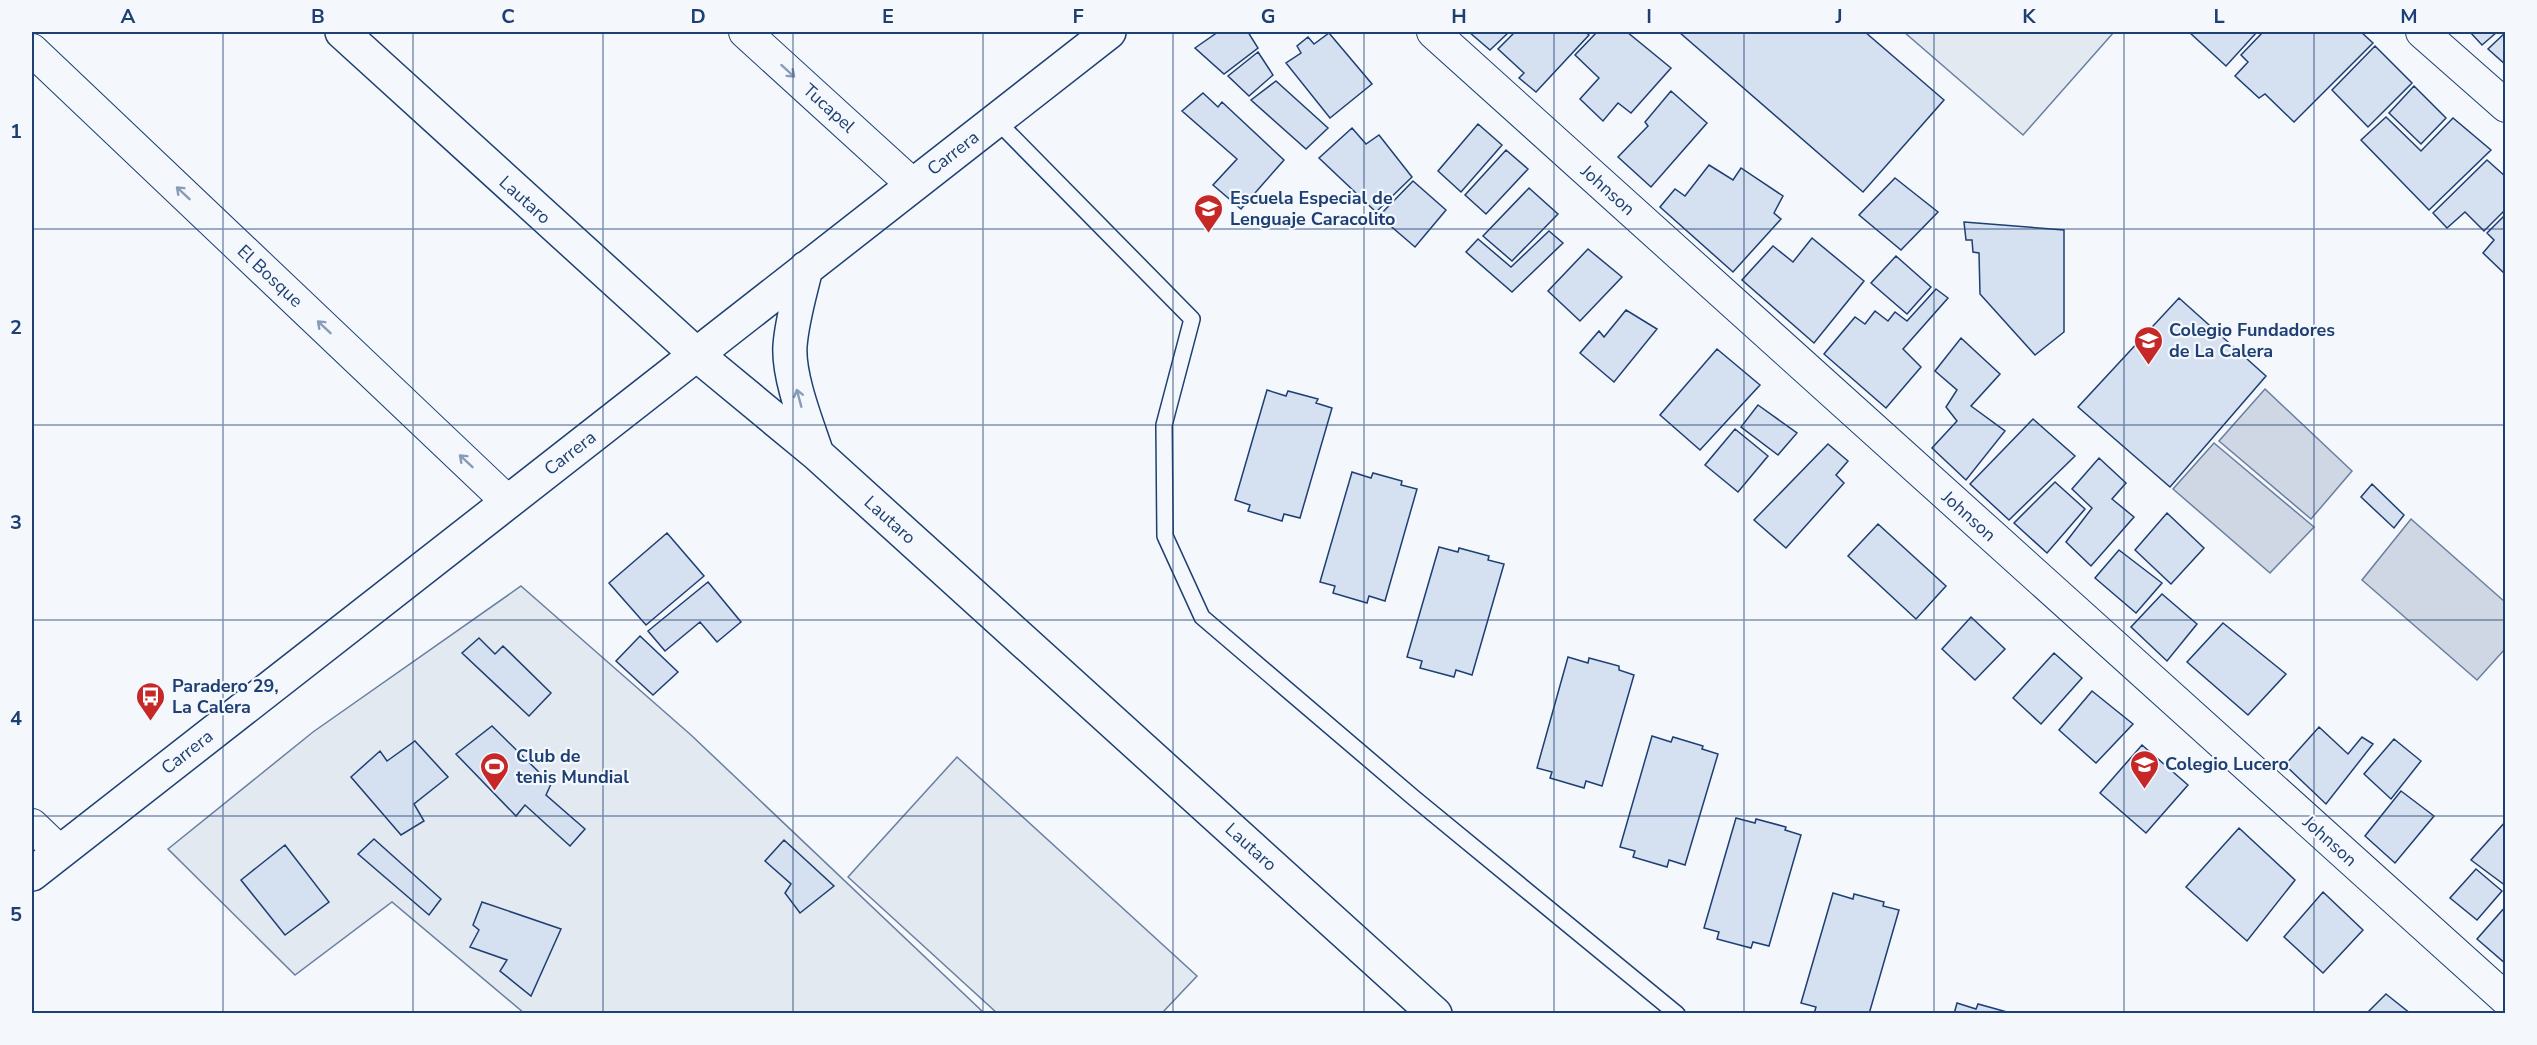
<svg xmlns="http://www.w3.org/2000/svg" width="2537" height="1045" viewBox="0 0 2537 1045" font-family="'Nunito Sans',sans-serif">
<style>
.green{fill:#e3e9f0;stroke:#687fa3;stroke-width:1.5}
.water{fill:#cfd7e4;stroke:#687fa3;stroke-width:1.5}
.building{fill:#d5e0f0;stroke:#1d3f73;stroke-width:1.5}
.lines{fill:none;stroke-linecap:round;stroke-linejoin:round}
.service-casing{stroke:#1d3f73;stroke-width:18}
.minor-casing{stroke:#1d3f73;stroke-width:34}
.tertiary-casing{stroke:#1d3f73;stroke-width:36}
.primary-casing{stroke:#1d3f73;stroke-width:36}
.service{stroke:#f4f7fb;stroke-width:15}
.minor{stroke:#f4f7fb;stroke-width:32}
.tertiary{stroke:#f4f7fb;stroke-width:33}
.primary{stroke:#f4f7fb;stroke-width:33}
.oneway{stroke:#889bb7}
.grid{fill:none;stroke:#1d3f73;stroke-width:1.5;stroke-opacity:0.55}
.labels{text-anchor:middle;stroke-width:4.5;stroke-linejoin:round;paint-order:stroke}
.street-label{font-size:18px;fill:#1d3f73;stroke:#f4f7fb}
.poi-label{font-size:18px;font-weight:bold;fill:#1d3f73;stroke:#f4f7fb;text-anchor:start}
.neatline{fill:none;stroke:#1d3f73;stroke-width:2}
.grid-label{font-size:20px;text-anchor:middle;font-weight:bold;fill:#1d3f73}
</style>
<rect width="100%" height="100%" fill="#f4f7fb"/>
<path class="green" d="M 1904,32 L 2114,32 L 2023,135 Z
M 521,586 L 691,735 L 984,1013 L 524,1013 L 392,902 L 295,975 L 168,849 L 313,732 Z
M 957,757 L 1197,976 L 1162,1013 L 997,1013 L 848,877 Z"/>
<path class="water" d="M 2265,389 L 2352,471 L 2311,519 L 2219,441 Z
M 2214,443 L 2314,527 L 2270,573 L 2173,489 Z
M 2411,519 L 2505,602 L 2505,649 L 2477,680 L 2362,580 Z"/>
<path class="building" d="M 1218,32 L 1248,32 L 1258,48 L 1224,74 L 1195,48 Z
M 1469,32 L 1509,32 L 1490,50 Z
M 1515,32 L 1585,32 L 1589,35 L 1536,92 L 1519,78 L 1524,73 L 1498,49 Z
M 1597,32 L 1627,32 L 1671,68 L 1631,113 L 1618,103 L 1603,121 L 1580,99 L 1599,78 L 1575,55 Z
M 1679,32 L 1865,32 L 1944,100 L 1863,192 Z
M 2189,32 L 2257,32 L 2226,66 Z
M 2263,32 L 2361,32 L 2373,43 L 2294,122 L 2265,94 L 2259,98 L 2235,76 L 2248,62 L 2241,55 Z
M 2470,32 L 2497,32 L 2482,45 Z
M 2506,32 L 2506,65 L 2488,49 Z
M 1329,33 L 1372,84 L 1330,118 L 1286,63 L 1301,53 L 1297,46 L 1308,37 L 1314,44 Z
M 2375,46 L 2412,83 L 2368,127 L 2332,90 Z
M 1258,52 L 1273,75 L 1249,96 L 1228,76 Z
M 1276,81 L 1328,128 L 1306,149 L 1251,100 Z
M 2414,86 L 2446,118 L 2421,144 L 2389,113 Z
M 1671,91 L 1707,123 L 1651,187 L 1618,157 L 1648,126 L 1645,122 Z
M 1203,93 L 1218,107 L 1222,102 L 1284,160 L 1241,209 L 1213,185 L 1237,159 L 1182,111 Z
M 2386,117 L 2421,151 L 2453,118 L 2491,150 L 2429,210 L 2361,140 Z
M 1478,124 L 1502,145 L 1461,192 L 1438,171 Z
M 1352,128 L 1366,144 L 1379,135 L 1412,177 L 1376,212 L 1319,158 Z
M 1506,150 L 1528,169 L 1486,214 L 1465,195 Z
M 2487,160 L 2506,177 L 2506,209 L 2484,231 L 2465,212 L 2447,228 L 2433,213 Z
M 1709,165 L 1733,180 L 1741,168 L 1783,196 L 1774,213 L 1781,219 L 1733,272 L 1660,207 L 1675,189 L 1685,196 Z
M 1895,178 L 1938,212 L 1901,250 L 1859,215 Z
M 1413,181 L 1446,210 L 1415,247 L 1379,216 Z
M 1529,188 L 1558,214 L 1512,261 L 1483,236 Z
M 2506,214 L 2506,275 L 2483,253 L 2494,240 L 2487,233 Z
M 1964,222 L 2064,230 L 2064,332 L 2035,355 L 1980,294 L 1979,253 L 1973,252 L 1972,240 L 1966,240 Z
M 1549,231 L 1563,243 L 1512,292 L 1466,252 L 1478,239 L 1511,267 Z
M 1812,238 L 1864,281 L 1814,343 L 1742,280 L 1773,246 L 1793,262 Z
M 1588,249 L 1622,277 L 1580,321 L 1548,291 Z
M 1896,256 L 1931,287 L 1907,314 L 1871,283 Z
M 1936,289 L 1948,298 L 1903,349 L 1921,367 L 1886,408 L 1824,354 L 1855,317 L 1865,324 L 1875,311 L 1888,321 L 1895,312 L 1907,321 Z
M 2179,298 L 2266,376 L 2170,487 L 2078,407 Z
M 1626,310 L 1657,329 L 1614,382 L 1580,353 L 1599,331 L 1604,337 Z
M 1961,338 L 2000,374 L 1971,406 L 2005,431 L 1966,480 L 1932,448 L 1957,421 L 1946,407 L 1957,390 L 1935,371 Z
M 1717,349 L 1760,385 L 1700,450 L 1660,415 Z
M 1267,390 L 1286,396 L 1288,391 L 1318,399 L 1316,403 L 1332,408 L 1300,518 L 1284,514 L 1282,521 L 1248,511 L 1250,505 L 1235,500 Z
M 1758,405 L 1797,433 L 1778,455 L 1741,427 Z
M 2033,419 L 2075,456 L 2009,520 L 1970,484 Z
M 1735,429 L 1768,456 L 1738,492 L 1705,465 Z
M 1828,444 L 1848,461 L 1836,475 L 1844,483 L 1786,548 L 1754,520 Z
M 2099,458 L 2126,483 L 2112,499 L 2134,517 L 2091,566 L 2066,542 L 2092,508 L 2072,489 Z
M 1352,472 L 1371,478 L 1373,473 L 1402,481 L 1401,485 L 1417,489 L 1385,601 L 1369,596 L 1367,603 L 1333,593 L 1335,586 L 1320,582 Z
M 2055,482 L 2085,509 L 2047,553 L 2014,523 Z
M 2372,484 L 2404,515 L 2394,528 L 2361,497 Z
M 2167,513 L 2204,548 L 2171,584 L 2135,550 Z
M 1878,524 L 1946,586 L 1916,619 L 1848,556 Z
M 667,533 L 704,576 L 646,625 L 609,583 Z
M 1439,547 L 1458,552 L 1459,548 L 1489,556 L 1488,560 L 1504,564 L 1472,675 L 1456,670 L 1454,677 L 1420,668 L 1422,661 L 1407,657 Z
M 2119,550 L 2162,583 L 2136,613 L 2095,578 Z
M 708,582 L 741,622 L 717,642 L 700,622 L 665,651 L 648,631 Z
M 2162,594 L 2197,624 L 2167,661 L 2131,627 Z
M 1971,617 L 2005,649 L 1975,680 L 1942,649 Z
M 2223,623 L 2286,674 L 2248,715 L 2187,662 Z
M 640,636 L 678,672 L 653,695 L 616,661 Z
M 479,638 L 495,654 L 503,646 L 551,693 L 529,716 L 462,653 Z
M 2054,653 L 2082,678 L 2041,724 L 2013,698 Z
M 1568,657 L 1588,663 L 1589,658 L 1619,666 L 1619,670 L 1634,675 L 1602,786 L 1586,781 L 1584,788 L 1550,778 L 1552,772 L 1537,768 Z
M 2092,691 L 2133,724 L 2096,763 L 2059,730 Z
M 492,726 L 551,784 L 546,795 L 585,829 L 570,846 L 525,805 L 516,816 L 456,754 Z
M 2319,727 L 2348,754 L 2362,737 L 2373,744 L 2326,804 L 2285,765 Z
M 1652,736 L 1671,742 L 1673,737 L 1703,746 L 1702,749 L 1718,754 L 1685,865 L 1669,860 L 1667,867 L 1633,857 L 1635,851 L 1620,847 Z
M 2394,739 L 2421,761 L 2391,799 L 2364,774 Z
M 415,741 L 448,777 L 414,804 L 424,821 L 401,835 L 351,777 L 380,751 L 387,761 Z
M 2142,745 L 2188,785 L 2146,833 L 2100,793 Z
M 2401,791 L 2434,816 L 2395,863 L 2365,836 Z
M 1736,818 L 1755,823 L 1756,819 L 1786,827 L 1785,830 L 1801,835 L 1769,946 L 1753,942 L 1751,948 L 1717,939 L 1719,932 L 1704,928 Z
M 2506,821 L 2506,886 L 2471,860 Z
M 2239,828 L 2295,880 L 2247,941 L 2186,887 Z
M 374,839 L 441,899 L 429,915 L 358,854 Z
M 784,840 L 834,886 L 800,913 L 785,893 L 791,884 L 765,861 Z
M 285,845 L 329,902 L 285,935 L 241,880 Z
M 2476,869 L 2502,891 L 2477,920 L 2450,898 Z
M 2323,892 L 2363,930 L 2323,973 L 2284,937 Z
M 1833,893 L 1853,899 L 1854,894 L 1884,902 L 1883,906 L 1899,910 L 1869,1014 L 1814,1014 L 1816,1007 L 1801,1003 Z
M 482,902 L 561,929 L 531,996 L 500,971 L 507,960 L 470,947 L 479,930 L 473,925 Z
M 2506,906 L 2506,964 L 2477,939 Z
M 2386,994 L 2411,1014 L 2367,1013 Z
M 1957,1003 L 1976,1009 L 1978,1004 L 2007,1012 L 1954,1014 Z"/>
<g class="lines">
<defs>
<path id="service" d="M 996,120 L 1192,319 L 1164,425 L 1165,536 L 1202,617 L 1414,798 L 1677,1014"/>
<path id="minor" d="M 745,32 L 913,185
M 1433,32 L 2506,999
M 2422,32 L 2506,106
M 32,50 L 508,502
M 32,825 L 60,852"/>
<path id="tertiary" d="M 342,32 L 696,354"/>
<path id="primary" d="M 806,268 C 800,294 792,319 790,346 C 788,377 807,424 817,454
M 696,354 L 817,454 L 1435,1014
M 32,874 L 1109,32"/>
</defs>
<use href="#service" class="service-casing"/>
<use href="#minor" class="minor-casing"/>
<use href="#tertiary" class="tertiary-casing"/>
<use href="#primary" class="primary-casing"/>
<use href="#service" class="service"/>
<use href="#minor" class="minor"/>
<use href="#tertiary" class="tertiary"/>
<use href="#primary" class="primary"/>
</g>
<defs><path id="oneway-shaft" d="M-6 0H5M1.5-3L5.5 0L1.5 3" fill="none" stroke-width="1.6" stroke-linecap="round" stroke-linejoin="round" transform="scale(1.5)"/></defs>
<g class="oneway">
<use href="#oneway-shaft" transform="translate(788 71) rotate(42)"/>
<use href="#oneway-shaft" transform="translate(183 193) rotate(-137)"/>
<use href="#oneway-shaft" transform="translate(324 327) rotate(-137)"/>
<use href="#oneway-shaft" transform="translate(799 398) rotate(-105)"/>
<use href="#oneway-shaft" transform="translate(466 461) rotate(-137)"/>
</g>
<path class="grid" d="M 223,32 L 223,1014M 413,32 L 413,1014M 603,32 L 603,1014M 793,32 L 793,1014M 983,32 L 983,1014M 1173,32 L 1173,1014M 1364,32 L 1364,1014M 1554,32 L 1554,1014M 1744,32 L 1744,1014M 1934,32 L 1934,1014M 2124,32 L 2124,1014M 2314,32 L 2314,1014M 32,229 L 2506,229M 32,425 L 2506,425M 32,620 L 2506,620M 32,816 L 2506,816"/>
<defs>
<symbol id="school-pin" viewBox="-11 -11 22 30"><path d="M0 17L-7.5 6A9.5 9.5 0 1 1 7.5 6Z" fill="#c62828" stroke="#f4f7fb"/><path d="M0-5L7-2L0 1L-7-2ZM-4 1L0 2.5L4 1V4Q0 6-4 4Z" fill="#fff"/></symbol>
<symbol id="bus-pin" viewBox="-11 -11 22 30"><path d="M0 17L-7.5 6A9.5 9.5 0 1 1 7.5 6Z" fill="#c62828" stroke="#f4f7fb"/><path d="M-5-6H5V4H4V6H2V4H-2V6H-4V4H-5ZM-3.5-4V0h7V-4ZM-3.5 1.2v1.5H-2V1.2ZM2 1.2v1.5H3.5V1.2Z" fill="#fff"/></symbol>
<symbol id="stadium-pin" viewBox="-11 -11 22 30"><path d="M0 17L-7.5 6A9.5 9.5 0 1 1 7.5 6Z" fill="#c62828" stroke="#f4f7fb"/><path d="M0-5a6.5 5 0 1 0 0 10a6.5 5 0 1 0 0-10ZM-3.5-1.8h7v3.6h-7Z" fill="#fff"/></symbol>
</defs>
<g fill-rule="evenodd">
<use href="#school-pin" x="1192" y="192" width="33" height="45"/>
<use href="#school-pin" x="2132" y="324" width="33" height="45"/>
<use href="#bus-pin" x="134" y="680" width="33" height="45"/>
<use href="#school-pin" x="2128" y="748" width="33" height="45"/>
<use href="#stadium-pin" x="478" y="750" width="33" height="45"/>
</g>
<g class="labels">
<g class="street-label">
<text transform="translate(829 108) rotate(42)" y="6">Tucapel</text>
<text transform="translate(953 153) rotate(-38)" y="6">Carrera</text>
<text transform="translate(1608 190) rotate(42)" y="6">Johnson</text>
<text transform="translate(525 200) rotate(42)" y="6">Lautaro</text>
<text transform="translate(270 276) rotate(43)" y="6">El Bosque</text>
<text transform="translate(570 453) rotate(-38)" y="6">Carrera</text>
<text transform="translate(1969 516) rotate(42)" y="6">Johnson</text>
<text transform="translate(890 520) rotate(42)" y="6">Lautaro</text>
<text transform="translate(187 752) rotate(-38)" y="6">Carrera</text>
<text transform="translate(2330 841) rotate(42)" y="6">Johnson</text>
<text transform="translate(1251 847) rotate(42)" y="6">Lautaro</text>
</g>
<g class="poi-label">
<text x="1230" y="204">Escuela Especial de<tspan x="1230" dy="21">Lenguaje Caracolito</tspan></text>
<text x="2169" y="336">Colegio Fundadores<tspan x="2169" dy="21">de La Calera</tspan></text>
<text x="172" y="692">Paradero 29,<tspan x="172" dy="21">La Calera</tspan></text>
<text x="516" y="762">Club de<tspan x="516" dy="21">tenis Mundial</tspan></text>
<text x="2165" y="770">Colegio Lucero</text>
</g>
</g>
<rect width="2537" height="1045" fill="none" stroke="#f4f7fb" stroke-width="66"/>
<rect x="33" y="33" width="2471" height="979" class="neatline"/>
<g class="grid-label">
<text x="128" y="23">A</text>
<text x="318" y="23">B</text>
<text x="508" y="23">C</text>
<text x="698" y="23">D</text>
<text x="888" y="23">E</text>
<text x="1078" y="23">F</text>
<text x="1268" y="23">G</text>
<text x="1459" y="23">H</text>
<text x="1649" y="23">I</text>
<text x="1839" y="23">J</text>
<text x="2029" y="23">K</text>
<text x="2219" y="23">L</text>
<text x="2409" y="23">M</text>
<text x="16" y="138">1</text>
<text x="16" y="334">2</text>
<text x="16" y="529">3</text>
<text x="16" y="725">4</text>
<text x="16" y="921">5</text>
</g>
</svg>
